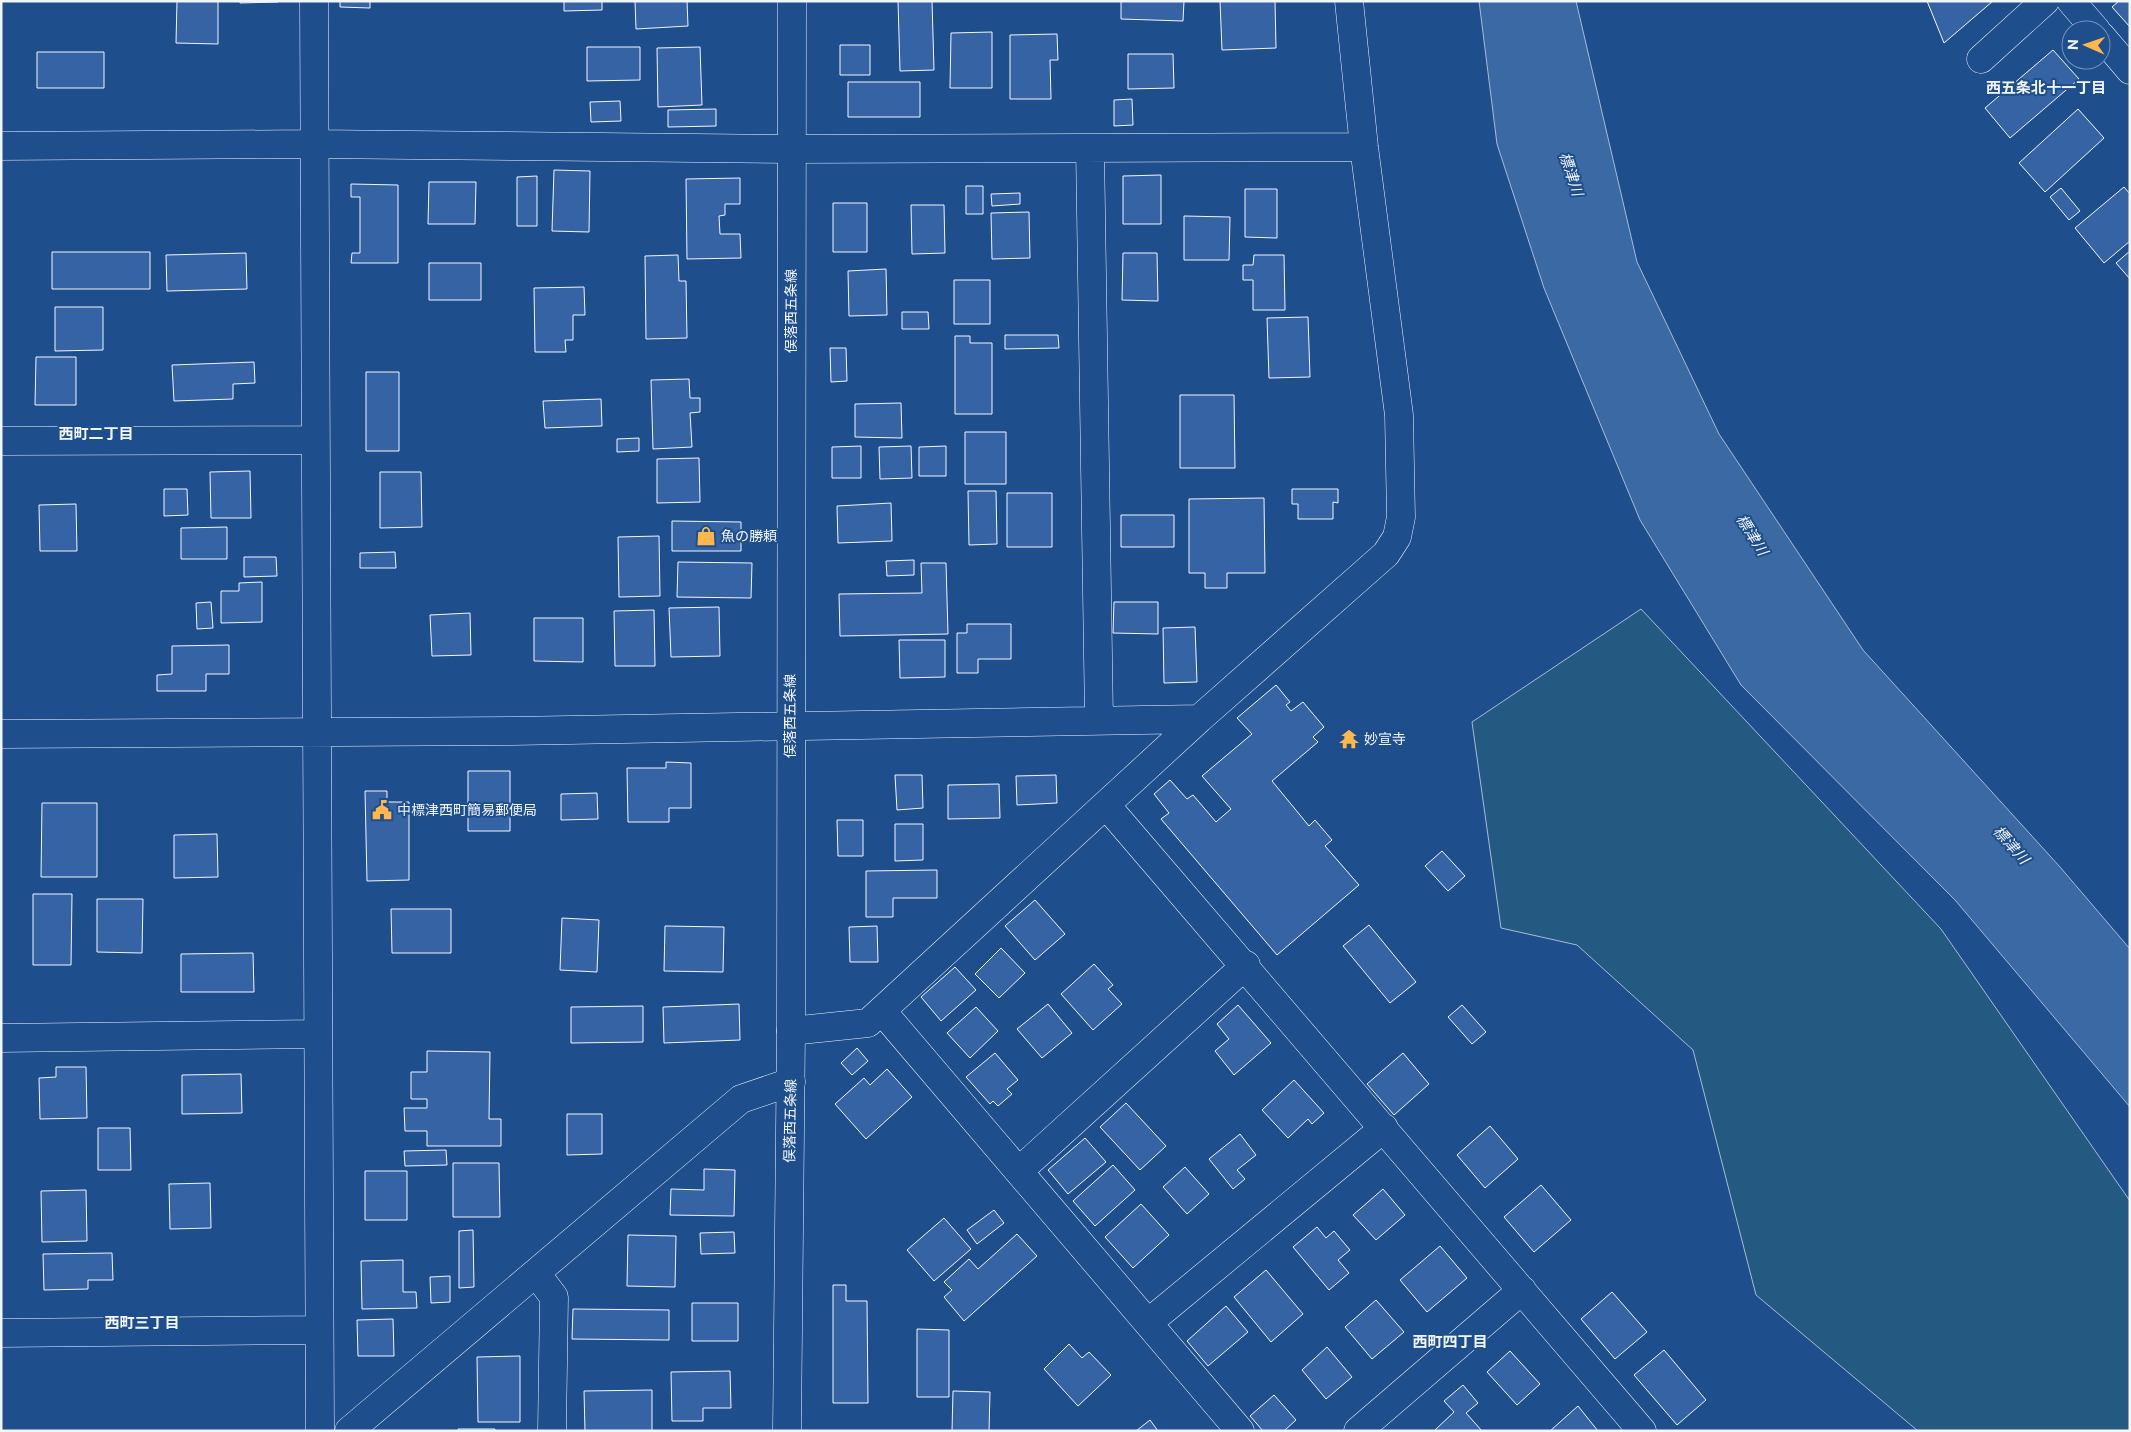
<svg xmlns="http://www.w3.org/2000/svg" width="2131" height="1432" viewBox="0 0 2131 1432" font-family="'Public Sans','Noto Sans JP',sans-serif">
<style>
.green{fill:#245a82;stroke:#a8bbd7}
.water{fill:#3b69a3;stroke:#a8bbd7}
.building{fill:#3563a3;stroke:#f2f6ff}
.lines{fill:none;stroke-linecap:round;stroke-linejoin:round}
.street-casing{stroke:#f2f6ff;stroke-width:29}
.secondary-casing{stroke:#f2f6ff;stroke-width:29}
.street{stroke:#1f4e8c;stroke-width:28}
.secondary{stroke:#1f4e8c;stroke-width:28}
.labels{text-anchor:middle;stroke-width:4;stroke-linejoin:round;paint-order:stroke}
.street-label{font-size:14px;fill:#f2f6ff;stroke:#1f4e8c}
.poi-label{font-size:14px;fill:#f2f6ff;stroke:#1f4e8c;text-anchor:start}
.neighbourhood-label{font-size:15px;font-weight:bold;fill:#f2f6ff;stroke:#1f4e8c}
.water-label{font-size:15px;font-style:italic;fill:#f2f6ff;stroke:#1f4e8c}
</style>
<rect width="100%" height="100%" fill="#1f4e8c"/>
<path class="green" d="M 1641,609 L 1941,929 L 2130,1201 L 2130,1431 L 1918,1431 L 1756,1295 L 1693,1050 L 1577,945 L 1501,928 L 1472,722 Z"/>
<path class="water" d="M 1479,1 L 1576,1 L 1637,262 L 1719,434 L 1863,650 L 2060,867 L 2130,949 L 2130,1107 L 1955,900 L 1741,685 L 1640,520 L 1544,288 L 1497,144 Z"/>
<path class="building" d="M 177,1 L 218,1 L 218,44 L 176,43 Z
M 240,1 L 278,1 L 278,2 L 240,3 Z
M 340,1 L 370,1 L 370,8 L 340,7 Z
M 564,1 L 602,1 L 602,10 L 564,11 Z
M 635,1 L 687,1 L 688,26 L 636,29 Z
M 898,1 L 932,1 L 934,70 L 900,71 Z
M 1121,1 L 1184,1 L 1183,21 L 1121,19 Z
M 1220,1 L 1275,1 L 1276,48 L 1222,50 Z
M 1927,1 L 1993,1 L 1944,43 Z
M 2119,1 L 2130,1 L 2130,27 L 2112,7 Z
M 992,32 L 992,88 L 950,88 L 951,33 Z
M 1057,34 L 1058,60 L 1050,60 L 1051,99 L 1010,99 L 1010,35 Z
M 840,45 L 870,45 L 870,75 L 840,75 Z
M 587,47 L 640,47 L 640,80 L 587,81 Z
M 700,47 L 702,105 L 658,107 L 657,48 Z
M 2053,50 L 2079,79 L 2010,138 L 1985,108 Z
M 37,52 L 104,52 L 104,88 L 37,88 Z
M 1128,54 L 1173,54 L 1174,88 L 1128,89 Z
M 848,82 L 920,82 L 920,117 L 848,117 Z
M 1132,99 L 1133,125 L 1114,126 L 1114,100 Z
M 620,101 L 621,121 L 591,122 L 590,102 Z
M 716,109 L 716,126 L 668,127 L 668,110 Z
M 2078,109 L 2104,138 L 2045,192 L 2019,163 Z
M 554,170 L 590,171 L 589,232 L 552,231 Z
M 1161,175 L 1161,224 L 1123,224 L 1123,176 Z
M 537,176 L 537,226 L 517,226 L 517,177 Z
M 740,178 L 740,204 L 725,204 L 725,215 L 719,216 L 720,234 L 740,234 L 741,258 L 687,259 L 686,179 Z
M 429,182 L 476,182 L 475,224 L 428,224 Z
M 351,184 L 398,185 L 398,263 L 351,263 L 352,253 L 360,253 L 360,197 L 351,197 Z
M 966,186 L 983,186 L 983,214 L 966,214 Z
M 2124,187 L 2130,194 L 2130,241 L 2104,263 L 2075,228 Z
M 2061,188 L 2080,211 L 2069,220 L 2050,197 Z
M 1245,189 L 1277,189 L 1277,238 L 1245,237 Z
M 1020,193 L 1020,204 L 992,206 L 991,194 Z
M 833,203 L 867,203 L 867,252 L 833,252 Z
M 911,205 L 944,205 L 945,253 L 912,254 Z
M 1029,212 L 1030,258 L 992,259 L 991,213 Z
M 1184,216 L 1230,217 L 1229,260 L 1184,260 Z
M 2130,251 L 2130,279 L 2116,263 Z
M 52,252 L 150,252 L 150,289 L 52,289 Z
M 246,253 L 247,289 L 167,291 L 166,255 Z
M 1123,253 L 1157,253 L 1158,301 L 1122,300 Z
M 678,255 L 679,281 L 686,281 L 687,338 L 646,339 L 645,256 Z
M 1254,255 L 1284,255 L 1285,310 L 1253,310 L 1253,280 L 1243,280 L 1243,265 L 1253,265 Z
M 429,263 L 481,263 L 481,300 L 429,300 Z
M 886,269 L 887,315 L 849,316 L 848,271 Z
M 954,280 L 990,280 L 990,324 L 954,324 Z
M 584,287 L 585,315 L 573,315 L 573,340 L 565,340 L 566,352 L 535,352 L 534,288 Z
M 55,307 L 103,307 L 103,350 L 55,351 Z
M 902,312 L 928,312 L 929,329 L 902,329 Z
M 1308,317 L 1310,377 L 1269,378 L 1267,318 Z
M 1005,335 L 1058,335 L 1059,348 L 1005,349 Z
M 955,336 L 970,336 L 970,343 L 992,343 L 992,414 L 955,414 Z
M 830,348 L 846,348 L 847,381 L 831,382 Z
M 36,357 L 76,357 L 76,405 L 35,405 Z
M 254,362 L 255,383 L 233,384 L 233,399 L 174,401 L 172,365 Z
M 366,372 L 399,372 L 399,451 L 366,451 Z
M 689,379 L 690,398 L 700,398 L 700,412 L 690,413 L 692,447 L 653,449 L 651,380 Z
M 1180,395 L 1234,395 L 1235,468 L 1180,468 Z
M 601,399 L 602,426 L 545,428 L 543,401 Z
M 901,403 L 902,438 L 855,437 L 855,404 Z
M 965,432 L 1006,432 L 1006,484 L 965,484 Z
M 639,438 L 639,451 L 617,452 L 617,439 Z
M 861,446 L 861,478 L 832,478 L 832,447 Z
M 911,446 L 912,478 L 880,479 L 879,447 Z
M 946,446 L 946,476 L 919,476 L 919,447 Z
M 699,458 L 700,502 L 657,503 L 657,459 Z
M 250,471 L 251,518 L 211,518 L 210,472 Z
M 380,472 L 421,472 L 422,527 L 380,528 Z
M 164,489 L 187,489 L 188,515 L 164,516 Z
M 1292,489 L 1338,489 L 1338,503 L 1333,502 L 1333,519 L 1298,519 L 1298,504 L 1292,504 Z
M 968,491 L 996,491 L 997,544 L 969,545 Z
M 1007,493 L 1052,493 L 1052,547 L 1007,547 Z
M 1264,498 L 1265,573 L 1227,573 L 1227,588 L 1205,588 L 1205,573 L 1189,573 L 1189,499 Z
M 891,503 L 892,541 L 838,543 L 837,506 Z
M 76,504 L 77,551 L 40,551 L 39,505 Z
M 1121,515 L 1174,515 L 1174,547 L 1121,547 Z
M 672,521 L 741,522 L 741,551 L 672,551 Z
M 227,527 L 227,559 L 181,559 L 181,528 Z
M 659,536 L 660,596 L 619,597 L 618,537 Z
M 395,552 L 396,568 L 360,568 L 360,553 Z
M 244,557 L 276,557 L 277,576 L 244,577 Z
M 914,560 L 914,575 L 887,576 L 886,561 Z
M 678,562 L 752,563 L 751,598 L 677,597 Z
M 921,563 L 946,563 L 948,634 L 840,636 L 839,594 L 922,593 Z
M 262,582 L 262,622 L 221,623 L 221,591 L 239,591 L 239,583 Z
M 211,602 L 213,628 L 197,629 L 196,603 Z
M 1114,602 L 1158,602 L 1158,634 L 1113,633 Z
M 719,607 L 720,656 L 671,657 L 669,608 Z
M 654,610 L 655,666 L 615,666 L 614,611 Z
M 470,613 L 471,655 L 432,656 L 430,615 Z
M 534,618 L 583,618 L 583,662 L 534,661 Z
M 967,624 L 1011,624 L 1011,659 L 978,659 L 978,673 L 957,673 L 957,633 L 967,633 Z
M 1195,627 L 1197,682 L 1164,683 L 1163,628 Z
M 899,640 L 945,640 L 945,677 L 900,678 Z
M 229,645 L 229,674 L 206,674 L 206,691 L 157,691 L 157,675 L 172,674 L 172,646 Z
M 1276,685 L 1290,702 L 1286,705 L 1291,711 L 1303,702 L 1324,727 L 1313,737 L 1318,742 L 1272,781 L 1309,826 L 1315,820 L 1332,840 L 1325,846 L 1359,885 L 1277,955 L 1161,819 L 1169,813 L 1154,794 L 1170,780 L 1187,799 L 1193,795 L 1216,822 L 1231,809 L 1202,776 L 1252,734 L 1237,718 Z
M 666,762 L 691,763 L 691,808 L 669,808 L 669,822 L 628,822 L 627,768 L 666,768 Z
M 468,771 L 510,771 L 510,831 L 468,831 Z
M 895,775 L 922,775 L 923,808 L 897,810 Z
M 1056,775 L 1057,803 L 1017,805 L 1016,776 Z
M 999,784 L 1000,818 L 948,819 L 948,785 Z
M 365,791 L 387,791 L 387,802 L 409,802 L 409,880 L 367,881 Z
M 597,793 L 598,819 L 561,820 L 561,794 Z
M 42,803 L 97,803 L 97,877 L 41,877 Z
M 837,820 L 863,820 L 863,856 L 838,856 Z
M 895,824 L 923,824 L 923,860 L 895,861 Z
M 217,834 L 218,877 L 174,878 L 174,835 Z
M 1442,851 L 1465,876 L 1448,891 L 1425,866 Z
M 937,870 L 937,898 L 893,898 L 893,917 L 866,917 L 866,871 Z
M 33,894 L 72,894 L 71,965 L 33,965 Z
M 97,899 L 143,899 L 142,953 L 97,952 Z
M 1035,900 L 1065,934 L 1035,960 L 1005,926 Z
M 391,909 L 451,909 L 451,953 L 392,953 Z
M 562,918 L 599,920 L 597,972 L 560,970 Z
M 1369,925 L 1416,982 L 1390,1003 L 1343,946 Z
M 665,926 L 724,927 L 723,972 L 664,971 Z
M 877,926 L 878,962 L 850,962 L 849,927 Z
M 1001,948 L 1025,973 L 999,998 L 975,974 Z
M 253,953 L 254,992 L 181,992 L 181,954 Z
M 1094,964 L 1113,985 L 1108,989 L 1122,1004 L 1093,1030 L 1061,994 Z
M 955,967 L 976,990 L 941,1021 L 921,997 Z
M 739,1004 L 740,1040 L 664,1043 L 663,1007 Z
M 1048,1004 L 1072,1033 L 1042,1058 L 1017,1029 Z
M 1238,1005 L 1271,1043 L 1234,1075 L 1215,1051 L 1229,1039 L 1217,1024 Z
M 1462,1005 L 1486,1032 L 1472,1044 L 1448,1017 Z
M 643,1006 L 643,1042 L 571,1043 L 571,1007 Z
M 976,1007 L 998,1031 L 970,1058 L 947,1033 Z
M 857,1048 L 868,1061 L 852,1075 L 841,1063 Z
M 427,1051 L 490,1052 L 489,1119 L 501,1119 L 501,1146 L 427,1146 L 427,1131 L 405,1131 L 404,1108 L 427,1108 L 427,1099 L 411,1099 L 411,1072 L 427,1072 Z
M 995,1053 L 1018,1080 L 1007,1089 L 1012,1094 L 998,1106 L 993,1101 L 990,1104 L 966,1077 Z
M 1403,1053 L 1429,1084 L 1394,1115 L 1367,1084 Z
M 56,1067 L 86,1067 L 87,1118 L 40,1119 L 39,1078 L 56,1077 Z
M 887,1069 L 912,1097 L 866,1139 L 835,1104 L 864,1078 L 870,1085 Z
M 241,1074 L 242,1113 L 182,1114 L 182,1075 Z
M 1294,1080 L 1324,1113 L 1312,1124 L 1308,1119 L 1288,1138 L 1262,1110 Z
M 1126,1103 L 1166,1146 L 1140,1170 L 1100,1127 Z
M 567,1114 L 602,1114 L 602,1154 L 567,1155 Z
M 1490,1126 L 1518,1159 L 1485,1188 L 1457,1155 Z
M 98,1128 L 130,1128 L 131,1170 L 98,1170 Z
M 1240,1134 L 1256,1155 L 1237,1170 L 1245,1179 L 1233,1189 L 1209,1159 Z
M 1085,1138 L 1106,1162 L 1068,1194 L 1048,1170 Z
M 446,1150 L 447,1165 L 405,1166 L 404,1151 Z
M 453,1163 L 499,1163 L 500,1217 L 453,1217 Z
M 1113,1165 L 1135,1190 L 1095,1226 L 1073,1201 Z
M 1185,1167 L 1209,1194 L 1187,1214 L 1163,1187 Z
M 704,1169 L 735,1170 L 734,1216 L 670,1215 L 671,1189 L 704,1190 Z
M 365,1171 L 407,1171 L 407,1220 L 365,1220 Z
M 210,1183 L 211,1228 L 170,1229 L 169,1184 Z
M 1541,1185 L 1571,1220 L 1534,1252 L 1504,1217 Z
M 1383,1189 L 1405,1215 L 1376,1240 L 1353,1215 Z
M 86,1190 L 87,1241 L 42,1242 L 41,1191 Z
M 1141,1204 L 1169,1235 L 1133,1268 L 1105,1237 Z
M 994,1210 L 1004,1223 L 977,1244 L 967,1230 Z
M 944,1218 L 971,1249 L 934,1281 L 907,1250 Z
M 1317,1227 L 1326,1238 L 1334,1231 L 1350,1250 L 1338,1260 L 1349,1273 L 1329,1290 L 1293,1247 Z
M 473,1230 L 474,1287 L 459,1288 L 459,1231 Z
M 734,1232 L 735,1253 L 701,1254 L 700,1233 Z
M 1017,1234 L 1037,1256 L 964,1321 L 944,1297 L 952,1290 L 944,1282 L 969,1259 L 978,1269 Z
M 628,1235 L 676,1236 L 675,1287 L 627,1286 Z
M 1440,1246 L 1467,1278 L 1427,1312 L 1400,1280 Z
M 112,1253 L 113,1280 L 88,1280 L 88,1289 L 44,1290 L 43,1254 Z
M 403,1260 L 403,1292 L 416,1292 L 417,1308 L 362,1309 L 361,1261 Z
M 1266,1270 L 1303,1314 L 1271,1342 L 1234,1297 Z
M 450,1276 L 450,1302 L 431,1303 L 430,1277 Z
M 833,1285 L 846,1285 L 846,1301 L 867,1301 L 868,1403 L 833,1403 Z
M 1612,1292 L 1647,1332 L 1615,1359 L 1581,1319 Z
M 1376,1300 L 1404,1332 L 1372,1359 L 1345,1327 Z
M 692,1303 L 738,1303 L 738,1341 L 692,1341 Z
M 1226,1306 L 1248,1332 L 1208,1366 L 1187,1341 Z
M 573,1309 L 669,1310 L 669,1340 L 572,1339 Z
M 393,1319 L 394,1356 L 358,1356 L 357,1320 Z
M 917,1329 L 949,1330 L 949,1397 L 917,1397 Z
M 1069,1344 L 1082,1358 L 1089,1352 L 1111,1375 L 1078,1406 L 1044,1369 Z
M 1327,1347 L 1352,1377 L 1326,1399 L 1302,1370 Z
M 1664,1350 L 1706,1400 L 1677,1425 L 1634,1375 Z
M 1510,1351 L 1540,1384 L 1517,1405 L 1487,1372 Z
M 520,1356 L 520,1422 L 478,1422 L 477,1357 Z
M 730,1371 L 731,1408 L 703,1408 L 703,1421 L 672,1421 L 671,1372 Z
M 1463,1385 L 1478,1403 L 1466,1413 L 1482,1431 L 1434,1431 L 1454,1412 L 1444,1401 Z
M 652,1390 L 652,1431 L 585,1431 L 584,1391 Z
M 953,1391 L 990,1392 L 989,1431 L 952,1431 Z
M 1274,1395 L 1296,1420 L 1284,1431 L 1263,1431 L 1250,1416 Z
M 1578,1406 L 1598,1431 L 1550,1431 Z
M 1150,1420 L 1158,1431 L 1136,1431 Z
M 458,1429 L 495,1429 L 495,1431 L 459,1431 Z"/>
<g class="lines">
<defs>
<path id="street" d="M 314,1 L 320,1431
M 2071,1 L 2096,30
M 2101,36 L 2130,70
M 1981,59 L 2045,1
M 1,146 L 313,144 L 791,149 L 1364,147
M 1090,148 L 1099,719
M 1,441 L 315,440
M 1,734 L 513,731 L 1199,719 L 1386,554 L 1397,537 L 1401,517 L 1399,415 L 1364,147 L 1349,1
M 1106,805 L 1642,1431
M 882,1011 L 1240,1431
M 791,1031 L 868,1023 L 1199,719
M 1,1038 L 317,1034
M 1019,1171 L 1246,965
M 536,1273 L 554,1297 L 552,1431
M 1148,1323 L 1384,1128
M 1,1333 L 319,1330
M 349,1431 L 741,1099 L 791,1082
M 1358,1431 L 1522,1290"/>
<path id="secondary" d="M 787,1431 L 791,1031 L 792,1"/>
</defs>
<use href="#street" class="street-casing"/>
<use href="#secondary" class="secondary-casing"/>
<use href="#street" class="street"/>
<use href="#secondary" class="secondary"/>
</g>
<defs>
<symbol id="shop-bare" viewBox="-9 -9 18 18"><path d="M-5-2.5h2.3a2.7 3.5 0 0 1 5.4 0H5L5.5 6h-11ZM-1.5-2.5h3a1.5 2.3 0 0 0-3 0Z" fill="#ffb74d" stroke="#1f4e8c" stroke-width="2.5" paint-order="stroke"/></symbol>
<symbol id="temple-bare" viewBox="-9 -9 18 18"><path d="M0-6L5-2H3V0L6.5 2.5H4V6H1.5V3h-3V6H-4V2.5H-6.5L-3 0V-2H-5Z" fill="#ffb74d" stroke="#1f4e8c" stroke-width="2.5" paint-order="stroke"/></symbol>
<symbol id="civic-bare" viewBox="-9 -9 18 18"><path d="M-.6-6.5H3V-4.5H.6V-3L4-1V1h2V6H-6V1h2V-1L-.6-3ZM-1.2 2.5V6h2.4V2.5Z" fill="#ffb74d" stroke="#1f4e8c" stroke-width="2.5" paint-order="stroke"/></symbol>
</defs>
<g fill-rule="evenodd">
<use href="#shop-bare" x="692" y="522" width="28" height="28"/>
<use href="#temple-bare" x="1335" y="725" width="28" height="28"/>
<use href="#civic-bare" x="368" y="796" width="28" height="28"/>
</g>
<g class="labels">
<g class="street-label">
<text transform="translate(791 311) rotate(-90)" y="5">俣落西五条線</text>
<text transform="translate(790 716) rotate(-90)" y="5">俣落西五条線</text>
<text transform="translate(790 1121) rotate(-89)" y="5">俣落西五条線</text>
</g>
<g class="poi-label">
<text x="721" y="541">魚の勝頼</text>
<text x="1364" y="744">妙宣寺</text>
<text x="397" y="815">中標津西町簡易郵便局</text>
</g>
<g class="neighbourhood-label">
<text x="2046" y="93">西五条北十一丁目</text>
<text x="96" y="439">西町二丁目</text>
<text x="142" y="1328">西町三丁目</text>
<text x="1450" y="1347">西町四丁目</text>
</g>
<g class="water-label">
<text transform="translate(1571 174) rotate(72)" y="5">標津川</text>
<text transform="translate(1752 535) rotate(58)" y="5">標津川</text>
<text transform="translate(2011 845) rotate(48)" y="5">標津川</text>
</g>
</g>
<rect width="2131" height="1432" fill="none" stroke="#f2f6ff" stroke-width="5"/>
<g transform="translate(2086 45) rotate(272)"><circle r="24" fill="#1f4e8c" stroke="#7391ba"/>
<path d="M0-4L9 19L0 12L-9 19Z" fill="#ffb74d"/>
<text y="-8" font-size="14" font-weight="bold" text-anchor="middle" fill="#f2f6ff">N</text>
</g>
</svg>
